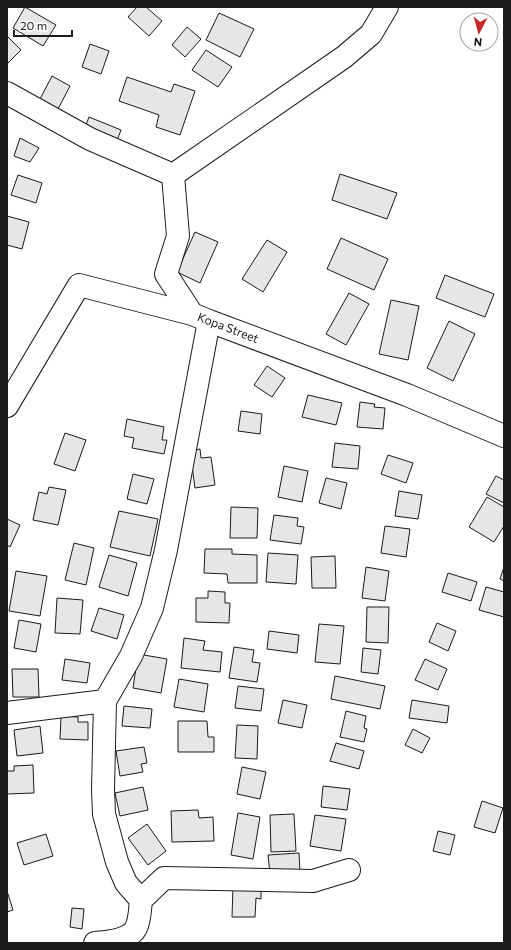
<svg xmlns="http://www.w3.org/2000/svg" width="511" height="950" viewBox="0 0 511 950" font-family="Commissioner,sans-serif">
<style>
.building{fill:#e6e6e6;stroke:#1a1a1a}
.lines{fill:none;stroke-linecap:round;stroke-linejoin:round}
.minor-casing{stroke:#1a1a1a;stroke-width:24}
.minor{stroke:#fff;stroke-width:22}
.labels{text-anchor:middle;stroke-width:3;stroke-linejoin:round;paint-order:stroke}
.street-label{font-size:12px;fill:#1a1a1a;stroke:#fff}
</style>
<rect width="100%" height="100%" fill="#fff"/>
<path class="building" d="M 25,7 L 56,25 L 43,46 L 13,28 Z
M 137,7 L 146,7 L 162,21 L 149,36 L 128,17 Z
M 219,13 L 254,29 L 240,57 L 206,40 Z
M 187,27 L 201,39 L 185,57 L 172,45 Z
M 7,36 L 21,50 L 7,64 Z
M 90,44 L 109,51 L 101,74 L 82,67 Z
M 206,50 L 232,67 L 218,87 L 192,70 Z
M 52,76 L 70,86 L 58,109 L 40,99 Z
M 127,77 L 171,92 L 174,84 L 195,91 L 180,135 L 156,127 L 159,115 L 119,101 Z
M 89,117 L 121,130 L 116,143 L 84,130 Z
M 20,138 L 39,148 L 30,162 L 14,156 Z
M 340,174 L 397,193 L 387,219 L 332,200 Z
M 18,175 L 42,183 L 36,203 L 11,195 Z
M 7,216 L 29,222 L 22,249 L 7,245 Z
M 195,232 L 218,242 L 200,283 L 177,272 Z
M 341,238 L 388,259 L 374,290 L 327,269 Z
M 267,240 L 287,252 L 263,292 L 242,279 Z
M 445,275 L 494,294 L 485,317 L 436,298 Z
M 349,293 L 369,304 L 346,345 L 326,334 Z
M 391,300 L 419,306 L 408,360 L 379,354 Z
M 449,321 L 475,334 L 453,381 L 427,368 Z
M 267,366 L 285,378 L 272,397 L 254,385 Z
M 308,395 L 342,403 L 336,425 L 302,417 Z
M 360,402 L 375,404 L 374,407 L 385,408 L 383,429 L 357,427 Z
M 241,411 L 262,414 L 260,434 L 238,431 Z
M 127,419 L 164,427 L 162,440 L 167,440 L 164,454 L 132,448 L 134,438 L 124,436 Z
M 65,433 L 86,440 L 75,471 L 54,464 Z
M 335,443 L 360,446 L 358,469 L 332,467 Z
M 200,449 L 201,458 L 211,457 L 215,485 L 195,488 L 190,451 Z
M 388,455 L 413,463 L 406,483 L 381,474 Z
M 284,466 L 308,471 L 302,502 L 278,497 Z
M 133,474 L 154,479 L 147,504 L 127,499 Z
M 496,476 L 504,480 L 504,503 L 486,494 Z
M 326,478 L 347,483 L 341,509 L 319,503 Z
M 49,487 L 66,490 L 58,525 L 33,520 L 39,492 L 47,494 Z
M 399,491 L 422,495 L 418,519 L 395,516 Z
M 487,497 L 504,507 L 504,526 L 494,542 L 469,527 Z
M 231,507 L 258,508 L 257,538 L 230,538 Z
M 119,511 L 158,519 L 150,556 L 110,547 Z
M 274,515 L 298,518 L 297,526 L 304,527 L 301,544 L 270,540 Z
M 7,519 L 20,525 L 10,547 L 7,545 Z
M 385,526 L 410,529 L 406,557 L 381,553 Z
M 74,543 L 94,548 L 86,585 L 65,580 Z
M 205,549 L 232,549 L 232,554 L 257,555 L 257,583 L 228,583 L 227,574 L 204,573 Z
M 268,553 L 298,555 L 296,584 L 266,582 Z
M 109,555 L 137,563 L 128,596 L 99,587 Z
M 335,556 L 336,588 L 312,588 L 311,557 Z
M 366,567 L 389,571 L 385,601 L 362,598 Z
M 504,567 L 504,581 L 500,579 Z
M 16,571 L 47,576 L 40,616 L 9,611 Z
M 448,573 L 477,582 L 471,601 L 442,592 Z
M 486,587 L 504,592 L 504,617 L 479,610 Z
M 208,591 L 225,592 L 225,603 L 230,603 L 229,623 L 196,622 L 196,598 L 208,598 Z
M 57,598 L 83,600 L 80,634 L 55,633 Z
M 367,607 L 389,607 L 388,643 L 366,642 Z
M 99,608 L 124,615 L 117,639 L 91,631 Z
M 19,620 L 41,624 L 36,652 L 14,648 Z
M 437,623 L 456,631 L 448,651 L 429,642 Z
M 319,624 L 344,626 L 340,664 L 315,662 Z
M 269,631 L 299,635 L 297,653 L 267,649 Z
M 184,638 L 205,641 L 203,650 L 222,652 L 220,672 L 181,668 Z
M 234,647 L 254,650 L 252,662 L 260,663 L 257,682 L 229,678 Z
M 363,648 L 381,650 L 378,674 L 361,672 Z
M 138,654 L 167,659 L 161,693 L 133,688 Z
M 65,659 L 90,663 L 87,683 L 62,680 Z
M 425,659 L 447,669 L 438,690 L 415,680 Z
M 12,669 L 38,669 L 39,697 L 13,697 Z
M 335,676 L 385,686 L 380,709 L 331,699 Z
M 179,679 L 208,684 L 204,712 L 174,707 Z
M 238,686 L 264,689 L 261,711 L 235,708 Z
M 283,700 L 307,705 L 302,728 L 278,723 Z
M 412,700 L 449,706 L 447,723 L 409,718 Z
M 124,706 L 152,709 L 150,728 L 122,726 Z
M 346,711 L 366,716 L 364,728 L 367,729 L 364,742 L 340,737 Z
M 61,716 L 78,717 L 78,722 L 88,722 L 88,740 L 60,739 Z
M 178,721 L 207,721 L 208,737 L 214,737 L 214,752 L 178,752 Z
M 237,725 L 258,726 L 257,759 L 235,758 Z
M 40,726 L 43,753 L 17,756 L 14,730 Z
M 413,729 L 430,738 L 422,753 L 405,745 Z
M 336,743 L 364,751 L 359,769 L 330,761 Z
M 144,747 L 147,763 L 141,764 L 143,772 L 120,776 L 116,751 Z
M 33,765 L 34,793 L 7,794 L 7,771 L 14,771 L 14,766 Z
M 242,767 L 266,772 L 260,799 L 237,794 Z
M 323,786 L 350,789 L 347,810 L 321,807 Z
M 143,787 L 148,810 L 120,816 L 115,793 Z
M 482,801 L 503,808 L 495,833 L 474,827 Z
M 198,810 L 199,818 L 213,817 L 214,841 L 172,842 L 171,811 Z
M 238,813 L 260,817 L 253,859 L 231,855 Z
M 294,814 L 296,851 L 271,852 L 270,815 Z
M 315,815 L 346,819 L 341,851 L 310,846 Z
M 147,824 L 166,851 L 148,865 L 128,838 Z
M 438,831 L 455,835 L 450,855 L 433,851 Z
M 46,834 L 53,856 L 24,865 L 17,843 Z
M 299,853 L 300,872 L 270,874 L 268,855 Z
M 233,886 L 261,887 L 261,899 L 256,898 L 255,917 L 232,917 Z
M 7,891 L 13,910 L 7,912 Z
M 72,908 L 84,909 L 82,929 L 70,927 Z"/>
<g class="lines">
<defs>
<path id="minor" d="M 7,93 L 90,139 L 173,175
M 173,175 L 344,57 L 371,34 L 387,7
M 173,175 L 178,236 L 166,274 L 192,314
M 209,321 L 166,550 L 152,608 L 131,656 L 105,701 L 103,790 L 104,814 L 117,862 L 126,883 L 141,900 L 164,878 L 313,881 L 349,870
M 7,406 L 79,285 L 192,314 L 209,321 L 407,395 L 504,436
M 7,713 L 105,701
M 95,943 C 107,942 129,941 136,928 C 140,920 140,909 141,900"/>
</defs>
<use href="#minor" class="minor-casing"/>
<use href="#minor" class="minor"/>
</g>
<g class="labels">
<g class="street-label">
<text transform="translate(228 328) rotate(21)" y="4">Kopa Street</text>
</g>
</g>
<rect width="511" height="950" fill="none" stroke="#1a1a1a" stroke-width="16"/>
<g transform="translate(479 32) rotate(186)"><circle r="19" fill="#ffffff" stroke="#a3a3a3"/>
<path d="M0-3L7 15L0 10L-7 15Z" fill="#c62828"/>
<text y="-6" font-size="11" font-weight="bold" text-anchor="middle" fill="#1a1a1a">N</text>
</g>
<path d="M14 30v6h58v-6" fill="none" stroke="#1a1a1a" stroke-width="2"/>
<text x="20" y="30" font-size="12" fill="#1a1a1a" stroke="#ffffff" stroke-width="3" paint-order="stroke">20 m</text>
</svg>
